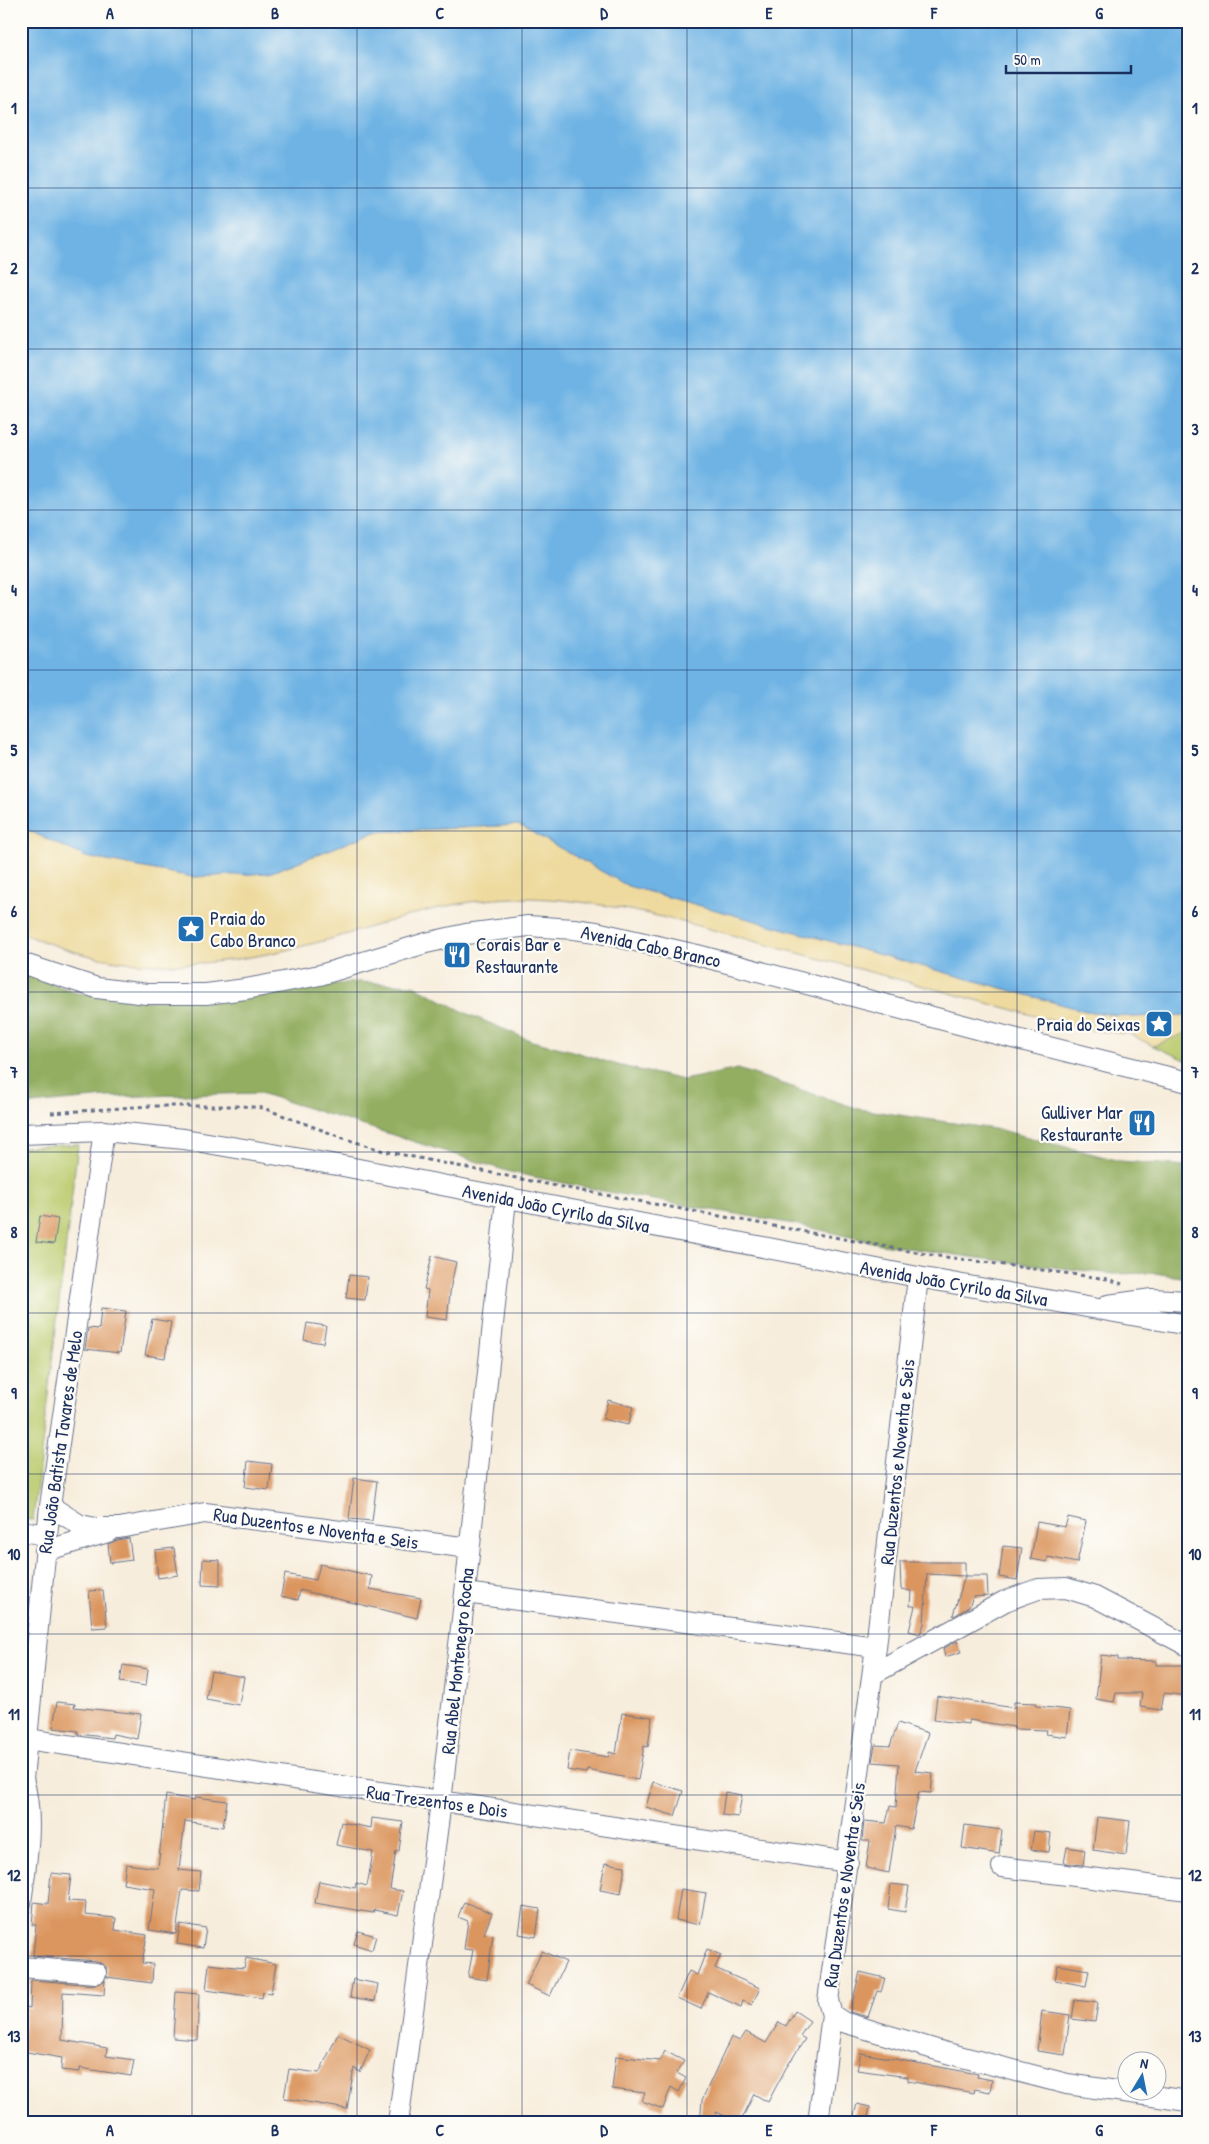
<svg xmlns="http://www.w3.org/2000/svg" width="1209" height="2144" viewBox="0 0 1209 2144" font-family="'Patrick Hand',sans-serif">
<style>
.green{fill:#baca6c;stroke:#6a7c65}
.forest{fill:#93ae60;stroke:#576e5f}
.sand{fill:#eeda9e;stroke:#84847e}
.water{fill:#6eb3e4;stroke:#4471a1}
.building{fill:#db965f}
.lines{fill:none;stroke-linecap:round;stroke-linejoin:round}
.minor-casing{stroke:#68728a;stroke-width:22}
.path{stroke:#68728a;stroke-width:3;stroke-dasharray:4 4;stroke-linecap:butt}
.minor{stroke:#fff;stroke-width:20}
.grid{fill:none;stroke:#1b2f5e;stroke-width:1;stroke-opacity:0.55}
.labels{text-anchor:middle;stroke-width:4.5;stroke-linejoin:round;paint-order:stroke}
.poi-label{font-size:19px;fill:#1b2f5e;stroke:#fdfcf7;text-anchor:start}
.street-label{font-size:19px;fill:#1b2f5e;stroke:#fdfcf7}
.neatline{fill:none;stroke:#1b2f5e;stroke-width:2}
.grid-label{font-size:16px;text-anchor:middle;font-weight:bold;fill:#1b2f5e}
</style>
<rect width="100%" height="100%" fill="#fdfcf7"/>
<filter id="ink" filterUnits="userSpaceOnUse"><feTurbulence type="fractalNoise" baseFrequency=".02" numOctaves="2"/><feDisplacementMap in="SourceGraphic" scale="10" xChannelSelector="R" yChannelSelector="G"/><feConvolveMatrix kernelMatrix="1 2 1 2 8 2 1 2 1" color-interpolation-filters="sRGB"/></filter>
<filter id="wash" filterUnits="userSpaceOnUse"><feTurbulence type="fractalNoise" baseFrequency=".0096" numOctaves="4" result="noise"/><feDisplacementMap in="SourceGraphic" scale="20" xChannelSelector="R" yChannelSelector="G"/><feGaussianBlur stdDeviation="1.12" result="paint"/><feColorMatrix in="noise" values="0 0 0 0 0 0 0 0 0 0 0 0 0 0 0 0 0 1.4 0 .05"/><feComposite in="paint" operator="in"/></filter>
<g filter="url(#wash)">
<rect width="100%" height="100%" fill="#f7eddc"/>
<path class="green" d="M 1188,1032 L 1188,1061 L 1153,1046 Z
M 78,1144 L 33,1520 L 21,1519 L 21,1147 Z"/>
<path class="forest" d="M 21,972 L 77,993 L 148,1001 L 359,982 L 413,985 L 468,1014 L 532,1041 L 569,1050 L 621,1066 L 683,1080 L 738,1069 L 859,1109 L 1001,1130 L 1120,1161 L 1188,1166 L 1188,1278 L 1154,1273 L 1113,1274 L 977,1258 L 881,1244 L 794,1224 L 608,1192 L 510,1172 L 260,1093 L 105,1097 L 21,1105 Z"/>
<path class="sand" d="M 519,825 L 628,886 L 1086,1011 L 1132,1017 L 1188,1015 L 1188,1032 L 1153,1046 L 1130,1034 L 1087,1030 C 985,1002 882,975 779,948 C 695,925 603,897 515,898 C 456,899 400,918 344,935 C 269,957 189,972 111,960 C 80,955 50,944 21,933 L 21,827 L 86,857 L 193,877 L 269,873 L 375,832 Z"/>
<path class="water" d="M 21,21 L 1188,21 L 1188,1015 L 1132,1017 L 1086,1011 L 628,886 L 519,825 L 375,832 L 269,873 L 193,877 L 86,857 L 21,827 Z"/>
<g id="blocks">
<path class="building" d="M 40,1216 L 58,1219 L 54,1244 L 36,1242 Z
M 432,1256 L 456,1262 L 451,1285 L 447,1320 L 425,1317 L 428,1290 L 424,1289 Z
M 349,1275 L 368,1277 L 365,1300 L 346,1298 Z
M 101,1308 L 126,1311 L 120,1353 L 85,1349 L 88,1328 L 99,1329 Z
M 152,1319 L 171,1322 L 165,1358 L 145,1355 Z
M 307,1323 L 326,1326 L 323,1343 L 304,1340 Z
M 608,1400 L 633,1407 L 628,1425 L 603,1419 Z
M 248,1461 L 272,1464 L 269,1490 L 245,1487 Z
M 354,1478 L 377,1481 L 372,1521 L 349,1519 Z
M 1068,1517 L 1086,1521 L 1077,1563 L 1048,1557 L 1047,1562 L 1031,1559 L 1037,1522 L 1065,1527 Z
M 129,1538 L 132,1560 L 110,1563 L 108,1544 L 117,1540 Z
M 1003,1546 L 1022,1548 L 1017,1580 L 999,1577 Z
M 174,1548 L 178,1575 L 158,1578 L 155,1550 Z
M 203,1559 L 220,1560 L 220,1586 L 202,1585 Z
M 900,1562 L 965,1562 L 965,1576 L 927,1574 L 924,1624 L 920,1634 L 909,1631 L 915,1606 L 910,1606 L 911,1591 L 901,1589 Z
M 320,1564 L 372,1576 L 370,1589 L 421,1598 L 417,1618 L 300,1590 L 298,1600 L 281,1596 L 285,1574 L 316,1580 Z
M 965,1576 L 987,1576 L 988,1596 L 973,1597 L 969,1607 L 954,1616 L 953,1615 Z
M 103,1590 L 107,1627 L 92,1628 L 89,1591 Z
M 957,1641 L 961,1652 L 945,1657 L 943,1649 Z
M 1101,1655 L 1118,1657 L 1118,1660 L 1156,1661 L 1156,1665 L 1182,1665 L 1182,1667 L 1188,1667 L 1188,1696 L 1164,1693 L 1161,1710 L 1140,1707 L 1142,1693 L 1116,1693 L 1114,1702 L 1096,1699 Z
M 123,1665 L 148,1669 L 146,1686 L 120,1682 Z
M 211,1671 L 244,1677 L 239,1705 L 206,1699 Z
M 937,1696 L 1014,1708 L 1014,1702 L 1037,1703 L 1036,1706 L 1070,1710 L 1067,1737 L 1046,1734 L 1047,1730 L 1014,1729 L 1014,1727 L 969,1720 L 969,1724 L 934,1720 Z
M 57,1702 L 75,1704 L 74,1707 L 141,1714 L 137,1739 L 113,1734 L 112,1738 L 78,1734 L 78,1731 L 53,1728 Z
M 622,1713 L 652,1717 L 648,1747 L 644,1746 L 638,1780 L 587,1770 L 586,1773 L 567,1770 L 570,1751 L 609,1757 L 609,1752 L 616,1754 Z
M 898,1723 L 928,1733 L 915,1771 L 933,1773 L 931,1793 L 919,1792 L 911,1829 L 896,1826 L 889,1873 L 866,1868 L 870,1841 L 862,1841 L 864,1821 L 886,1823 L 890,1806 L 896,1807 L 899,1764 L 872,1762 L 875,1745 L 890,1746 Z
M 653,1782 L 683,1791 L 675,1816 L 646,1807 Z
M 725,1792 L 742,1795 L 738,1817 L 722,1815 Z
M 166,1795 L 195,1800 L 196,1797 L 227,1801 L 223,1827 L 185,1821 L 179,1870 L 201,1872 L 199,1891 L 182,1890 L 176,1934 L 149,1930 L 155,1889 L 123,1884 L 126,1864 L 158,1868 Z
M 1097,1817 L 1130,1821 L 1126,1855 L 1093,1850 Z
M 372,1818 L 403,1822 L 399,1851 L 396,1851 L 390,1889 L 403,1891 L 398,1915 L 374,1910 L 373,1913 L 315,1903 L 319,1881 L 355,1888 L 356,1883 L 367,1886 L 373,1852 L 336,1845 L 341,1822 L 371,1828 Z
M 965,1825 L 1002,1830 L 999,1854 L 962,1848 Z
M 1034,1831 L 1051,1833 L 1049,1852 L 1031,1850 Z
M 1067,1847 L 1085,1850 L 1083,1865 L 1064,1863 Z
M 605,1863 L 625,1866 L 621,1894 L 600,1890 Z
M 51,1873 L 71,1875 L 68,1901 L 86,1902 L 85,1915 L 116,1918 L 115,1930 L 147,1935 L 142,1963 L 153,1964 L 152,1983 L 107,1977 L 106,1967 L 97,1961 L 33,1956 L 36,1925 L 32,1925 L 34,1902 L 48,1904 Z
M 891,1884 L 909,1886 L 905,1912 L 888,1909 Z
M 681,1889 L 706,1893 L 700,1925 L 676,1920 Z
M 464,1902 L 492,1913 L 484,1934 L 493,1935 L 487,1980 L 468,1977 L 473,1950 L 464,1949 L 468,1921 L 458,1917 Z
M 523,1906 L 540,1909 L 536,1937 L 519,1934 Z
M 180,1924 L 206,1928 L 203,1948 L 177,1944 Z
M 358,1931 L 376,1936 L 372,1950 L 354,1944 Z
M 707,1949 L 721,1955 L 715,1968 L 760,1988 L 752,2005 L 743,2001 L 741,2007 L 708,1992 L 701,2009 L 677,1998 L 689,1971 L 697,1975 Z
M 542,1951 L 566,1962 L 550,1996 L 526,1985 Z
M 246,1958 L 276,1964 L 271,1993 L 263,1992 L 262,1998 L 206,1990 L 209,1964 L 244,1968 Z
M 1058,1965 L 1089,1970 L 1086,1986 L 1055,1980 Z
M 860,1972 L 885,1978 L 881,1992 L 877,1991 L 868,2017 L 850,2012 Z
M 353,1979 L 378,1984 L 375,2001 L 350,1997 Z
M 31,1980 L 95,1985 L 105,1980 L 104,1995 L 63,1992 L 62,2040 L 107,2048 L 106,2056 L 134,2060 L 131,2076 L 80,2068 L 80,2072 L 61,2070 L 62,2058 L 21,2051 L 26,2007 L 30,2008 Z
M 176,1992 L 199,1994 L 197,2040 L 173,2038 Z
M 1075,2000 L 1098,2003 L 1095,2022 L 1072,2019 Z
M 795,2011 L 810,2021 L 800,2036 L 805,2039 L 786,2068 L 768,2102 L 754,2094 L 740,2123 L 716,2112 L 715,2123 L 700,2123 L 702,2100 L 731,2037 L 740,2041 L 746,2032 L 766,2043 L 779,2022 L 786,2026 Z
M 1042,2011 L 1070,2015 L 1065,2055 L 1037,2051 Z
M 338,2034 L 370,2050 L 360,2072 L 354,2068 L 347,2109 L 284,2098 L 289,2069 L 319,2073 Z
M 665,2051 L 684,2061 L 677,2073 L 686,2078 L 679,2092 L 671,2087 L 663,2109 L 642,2101 L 645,2093 L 612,2089 L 616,2056 L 660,2061 Z
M 861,2053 L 978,2074 L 977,2077 L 992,2080 L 990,2092 L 975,2089 L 974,2093 L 908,2081 L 908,2077 L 857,2070 Z
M 857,2104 L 870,2107 L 867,2123 L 852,2123 Z"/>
</g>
</g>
<g filter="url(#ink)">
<use href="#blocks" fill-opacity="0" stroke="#68728a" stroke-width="1"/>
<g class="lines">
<defs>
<path id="minor" d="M 21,963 L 97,988 L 147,994 L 206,994 L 246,989 L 320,975 L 426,943 L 466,934 L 528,926 L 574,929 L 596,932 L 697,955 L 993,1033 L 1188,1082
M 21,1134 L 104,1131 L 184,1139 L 343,1166 L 918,1277 L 1188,1325
M 1108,1305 L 1152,1299 L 1188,1301
M 50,1506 L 80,1525 L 96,1528 L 119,1528 L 205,1513 L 469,1548
M 21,1531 L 47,1535
M 45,1551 L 108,1532
M 465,1593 L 876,1647
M 873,1674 L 1005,1601 L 1038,1589 L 1066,1588 L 1095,1597 L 1188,1646
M 27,1739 L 848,1862
M 1002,1867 L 1188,1890
M 21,1903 C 26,1863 35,1819 23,1779 L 50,1506 L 104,1131
M 21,1967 L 96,1973
M 832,2015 L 843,2022 L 947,2053 L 1067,2084 L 1188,2101
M 398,2123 L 441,1802 L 465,1593 L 506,1199
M 818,2123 L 832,2015 L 828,2001 L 876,1647 L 918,1277"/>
</defs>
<use href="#minor" class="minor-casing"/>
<path class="path" d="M 51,1113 L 149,1106 L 242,1106 L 263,1108 L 346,1139 L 384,1151 L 551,1185 L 931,1255 L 1108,1279 L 1122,1284"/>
<use href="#minor" class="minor"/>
</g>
</g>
<path class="grid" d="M 192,21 L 192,2123M 357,21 L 357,2123M 522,21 L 522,2123M 687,21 L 687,2123M 852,21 L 852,2123M 1017,21 L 1017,2123M 21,188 L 1188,188M 21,349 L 1188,349M 21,510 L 1188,510M 21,670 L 1188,670M 21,831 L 1188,831M 21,992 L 1188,992M 21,1152 L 1188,1152M 21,1313 L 1188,1313M 21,1474 L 1188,1474M 21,1634 L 1188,1634M 21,1795 L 1188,1795M 21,1956 L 1188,1956"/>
<defs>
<symbol id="sight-square" viewBox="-11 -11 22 22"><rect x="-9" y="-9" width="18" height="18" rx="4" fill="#1f6fb2" stroke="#fdfcf7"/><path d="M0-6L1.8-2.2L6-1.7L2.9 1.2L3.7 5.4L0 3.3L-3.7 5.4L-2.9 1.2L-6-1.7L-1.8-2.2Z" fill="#fff"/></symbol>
<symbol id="restaurant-square" viewBox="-11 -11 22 22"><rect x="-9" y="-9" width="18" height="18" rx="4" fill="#1f6fb2" stroke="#fdfcf7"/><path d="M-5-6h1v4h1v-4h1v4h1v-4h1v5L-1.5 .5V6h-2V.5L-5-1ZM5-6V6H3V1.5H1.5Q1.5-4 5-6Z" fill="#fff"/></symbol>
</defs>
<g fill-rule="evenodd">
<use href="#sight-square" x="175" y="913" width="32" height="32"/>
<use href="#restaurant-square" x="441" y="939" width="32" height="32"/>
<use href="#sight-square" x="1143" y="1008" width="32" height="32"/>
<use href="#restaurant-square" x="1126" y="1107" width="32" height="32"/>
</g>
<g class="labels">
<g class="poi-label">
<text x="210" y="925">Praia do<tspan x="210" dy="22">Cabo Branco</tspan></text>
<text x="476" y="951">Corais Bar e<tspan x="476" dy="22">Restaurante</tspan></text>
<text x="1140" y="1031" text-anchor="end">Praia do Seixas</text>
<text x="1123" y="1119" text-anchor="end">Gulliver Mar<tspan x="1123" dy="22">Restaurante</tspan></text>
</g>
<g class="street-label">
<text transform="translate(651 946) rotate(12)" y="7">Avenida Cabo Branco</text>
<text transform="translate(556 1208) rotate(11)" y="7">Avenida João Cyrilo da Silva</text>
<text transform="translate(954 1283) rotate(10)" y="7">Avenida João Cyrilo da Silva</text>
<text transform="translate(60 1442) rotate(-82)" y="7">Rua João Batista Tavares de Melo</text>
<text transform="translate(897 1462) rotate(-84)" y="7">Rua Duzentos e Noventa e Seis</text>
<text transform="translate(316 1528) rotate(8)" y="7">Rua Duzentos e Noventa e Seis</text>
<text transform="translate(457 1661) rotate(-84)" y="7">Rua Abel Montenegro Rocha</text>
<text transform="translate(437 1801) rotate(8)" y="7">Rua Trezentos e Dois</text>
<text transform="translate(844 1885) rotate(-82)" y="7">Rua Duzentos e Noventa e Seis</text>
</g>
</g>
<rect width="1209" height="2144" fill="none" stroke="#fdfcf7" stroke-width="55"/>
<g transform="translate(1142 2076) rotate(10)"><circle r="24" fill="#fdfcf7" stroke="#a3aaba"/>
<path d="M0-4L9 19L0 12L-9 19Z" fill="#1f6fb2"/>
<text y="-8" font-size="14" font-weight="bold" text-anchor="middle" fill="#1b2f5e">N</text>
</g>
<path d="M1006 65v8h125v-8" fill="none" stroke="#1b2f5e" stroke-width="2.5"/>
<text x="1014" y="65" font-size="15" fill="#1b2f5e" stroke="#fdfcf7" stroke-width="4" paint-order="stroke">50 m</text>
<rect x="28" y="28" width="1154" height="2088" class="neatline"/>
<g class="grid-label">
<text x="110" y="19">A</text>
<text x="275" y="19">B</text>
<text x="440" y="19">C</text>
<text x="604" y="19">D</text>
<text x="769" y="19">E</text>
<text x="934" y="19">F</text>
<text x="1099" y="19">G</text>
<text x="14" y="114">1</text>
<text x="1195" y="114">1</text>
<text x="14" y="274">2</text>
<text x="1195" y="274">2</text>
<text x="14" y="435">3</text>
<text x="1195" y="435">3</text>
<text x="14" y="596">4</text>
<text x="1195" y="596">4</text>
<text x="14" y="756">5</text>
<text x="1195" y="756">5</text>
<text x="14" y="917">6</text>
<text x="1195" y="917">6</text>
<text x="14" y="1078">7</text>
<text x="1195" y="1078">7</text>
<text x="14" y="1238">8</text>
<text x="1195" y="1238">8</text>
<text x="14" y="1399">9</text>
<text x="1195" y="1399">9</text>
<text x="14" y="1560">10</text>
<text x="1195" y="1560">10</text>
<text x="14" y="1720">11</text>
<text x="1195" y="1720">11</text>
<text x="14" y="1881">12</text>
<text x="1195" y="1881">12</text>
<text x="14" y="2042">13</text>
<text x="1195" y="2042">13</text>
<text x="110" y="2136">A</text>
<text x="275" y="2136">B</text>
<text x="440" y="2136">C</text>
<text x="604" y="2136">D</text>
<text x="769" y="2136">E</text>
<text x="934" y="2136">F</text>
<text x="1099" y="2136">G</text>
</g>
</svg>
